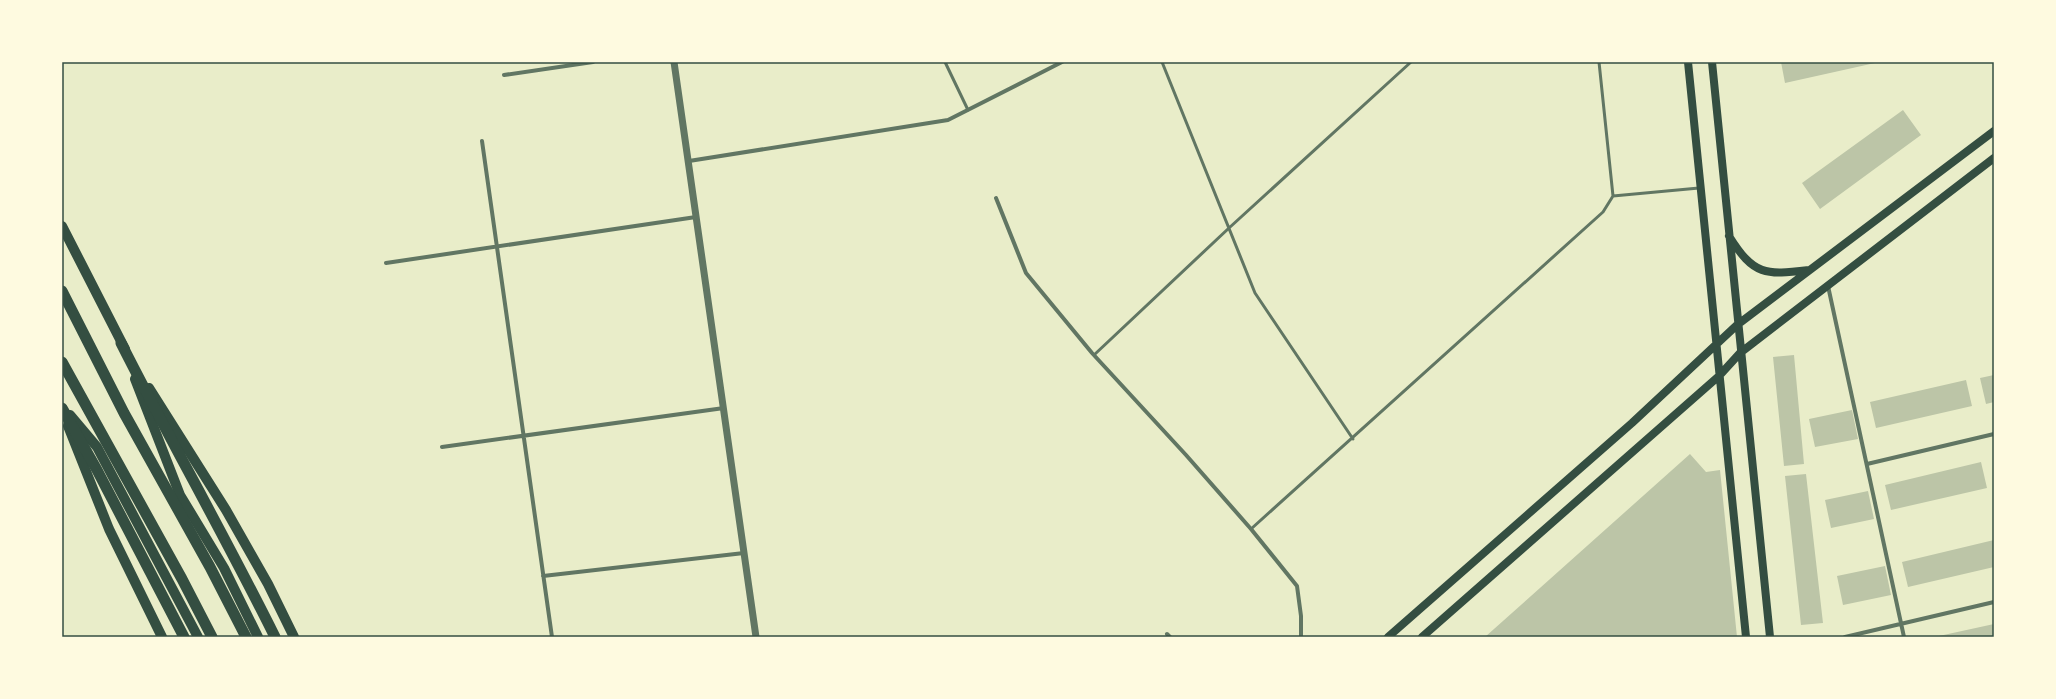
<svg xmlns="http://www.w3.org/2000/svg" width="2056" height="699" viewBox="0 0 2056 699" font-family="'Fira Sans Condensed',sans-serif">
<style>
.building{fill:#bcc5a7}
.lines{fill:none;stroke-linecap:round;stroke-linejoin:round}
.service{stroke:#617663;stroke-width:3}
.minor{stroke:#617663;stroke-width:4}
.tertiary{stroke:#617663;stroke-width:7}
.secondary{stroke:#344e41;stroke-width:8}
.primary{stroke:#344e41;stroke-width:10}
.trunk{stroke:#344e41;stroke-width:11}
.neatline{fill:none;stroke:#344e41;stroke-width:1.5}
</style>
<rect width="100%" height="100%" fill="#e9edc9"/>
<path class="building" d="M 1781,62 L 1875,62 L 1875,63 L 1785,83 Z
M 1903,110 L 1921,135 L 1820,209 L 1802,183 Z
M 1794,355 L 1804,464 L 1784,466 L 1773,357 Z
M 1994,375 L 1994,402 L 1986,404 L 1980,378 Z
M 1966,380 L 1972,406 L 1876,428 L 1870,402 Z
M 1852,410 L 1858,439 L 1815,447 L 1809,419 Z
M 1690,454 L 1706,472 L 1720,470 L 1737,637 L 1485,637 Z
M 1981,462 L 1987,488 L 1891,510 L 1885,485 Z
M 1806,474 L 1823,623 L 1801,625 L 1785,476 Z
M 1868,491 L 1874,519 L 1831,528 L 1825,500 Z
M 1994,540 L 1994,567 L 1908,587 L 1902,562 Z
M 1885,566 L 1891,595 L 1843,605 L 1837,576 Z
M 1994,624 L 1994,637 L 1939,637 L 1939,636 Z"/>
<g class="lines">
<path class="service" d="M 945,62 L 968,110
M 1162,62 L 1255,293 L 1353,439
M 1599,62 L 1613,196
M 1094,355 L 1229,228 L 1411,62
M 1251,529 L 1603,212 L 1613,196 L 1699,188"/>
<path class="minor" d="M 504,75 L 593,62
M 482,141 L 552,637
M 689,161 L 948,120 L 1062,62
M 996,198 L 1026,273 L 1092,353 L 1186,455 L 1251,529 L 1297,586 L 1301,616 L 1301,637
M 386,263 L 696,217
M 1828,286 L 1904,637
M 442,447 L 724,408
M 1867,464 L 1994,434
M 543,576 L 744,553
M 1167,634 L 1170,637
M 1845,637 L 1994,602"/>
<path class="tertiary" d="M 674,62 L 756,637"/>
<path class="secondary" d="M 1688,62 L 1746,637
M 1712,62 L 1770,637
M 1729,236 C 1754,276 1765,275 1809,270
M 1388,637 L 1632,423 L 1737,325 L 1994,131
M 1422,637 L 1719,376 L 1740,353 L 1994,158"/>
<path class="primary" d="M 62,226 L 125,349
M 135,379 L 180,495 L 224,568 L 258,637
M 149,388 L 226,510 L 268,584 L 294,637
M 70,415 L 97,447 L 198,637
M 68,426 L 109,529 L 162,637"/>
<path class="trunk" d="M 62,291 L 124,413 L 210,567 L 246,637
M 121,343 C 171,442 226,538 275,637
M 62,362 L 182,579 L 212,637
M 62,408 L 97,470 L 184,637"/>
</g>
<rect width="2056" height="699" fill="none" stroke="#fefae0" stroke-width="126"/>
<rect x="63" y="63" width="1930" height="573" class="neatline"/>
</svg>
